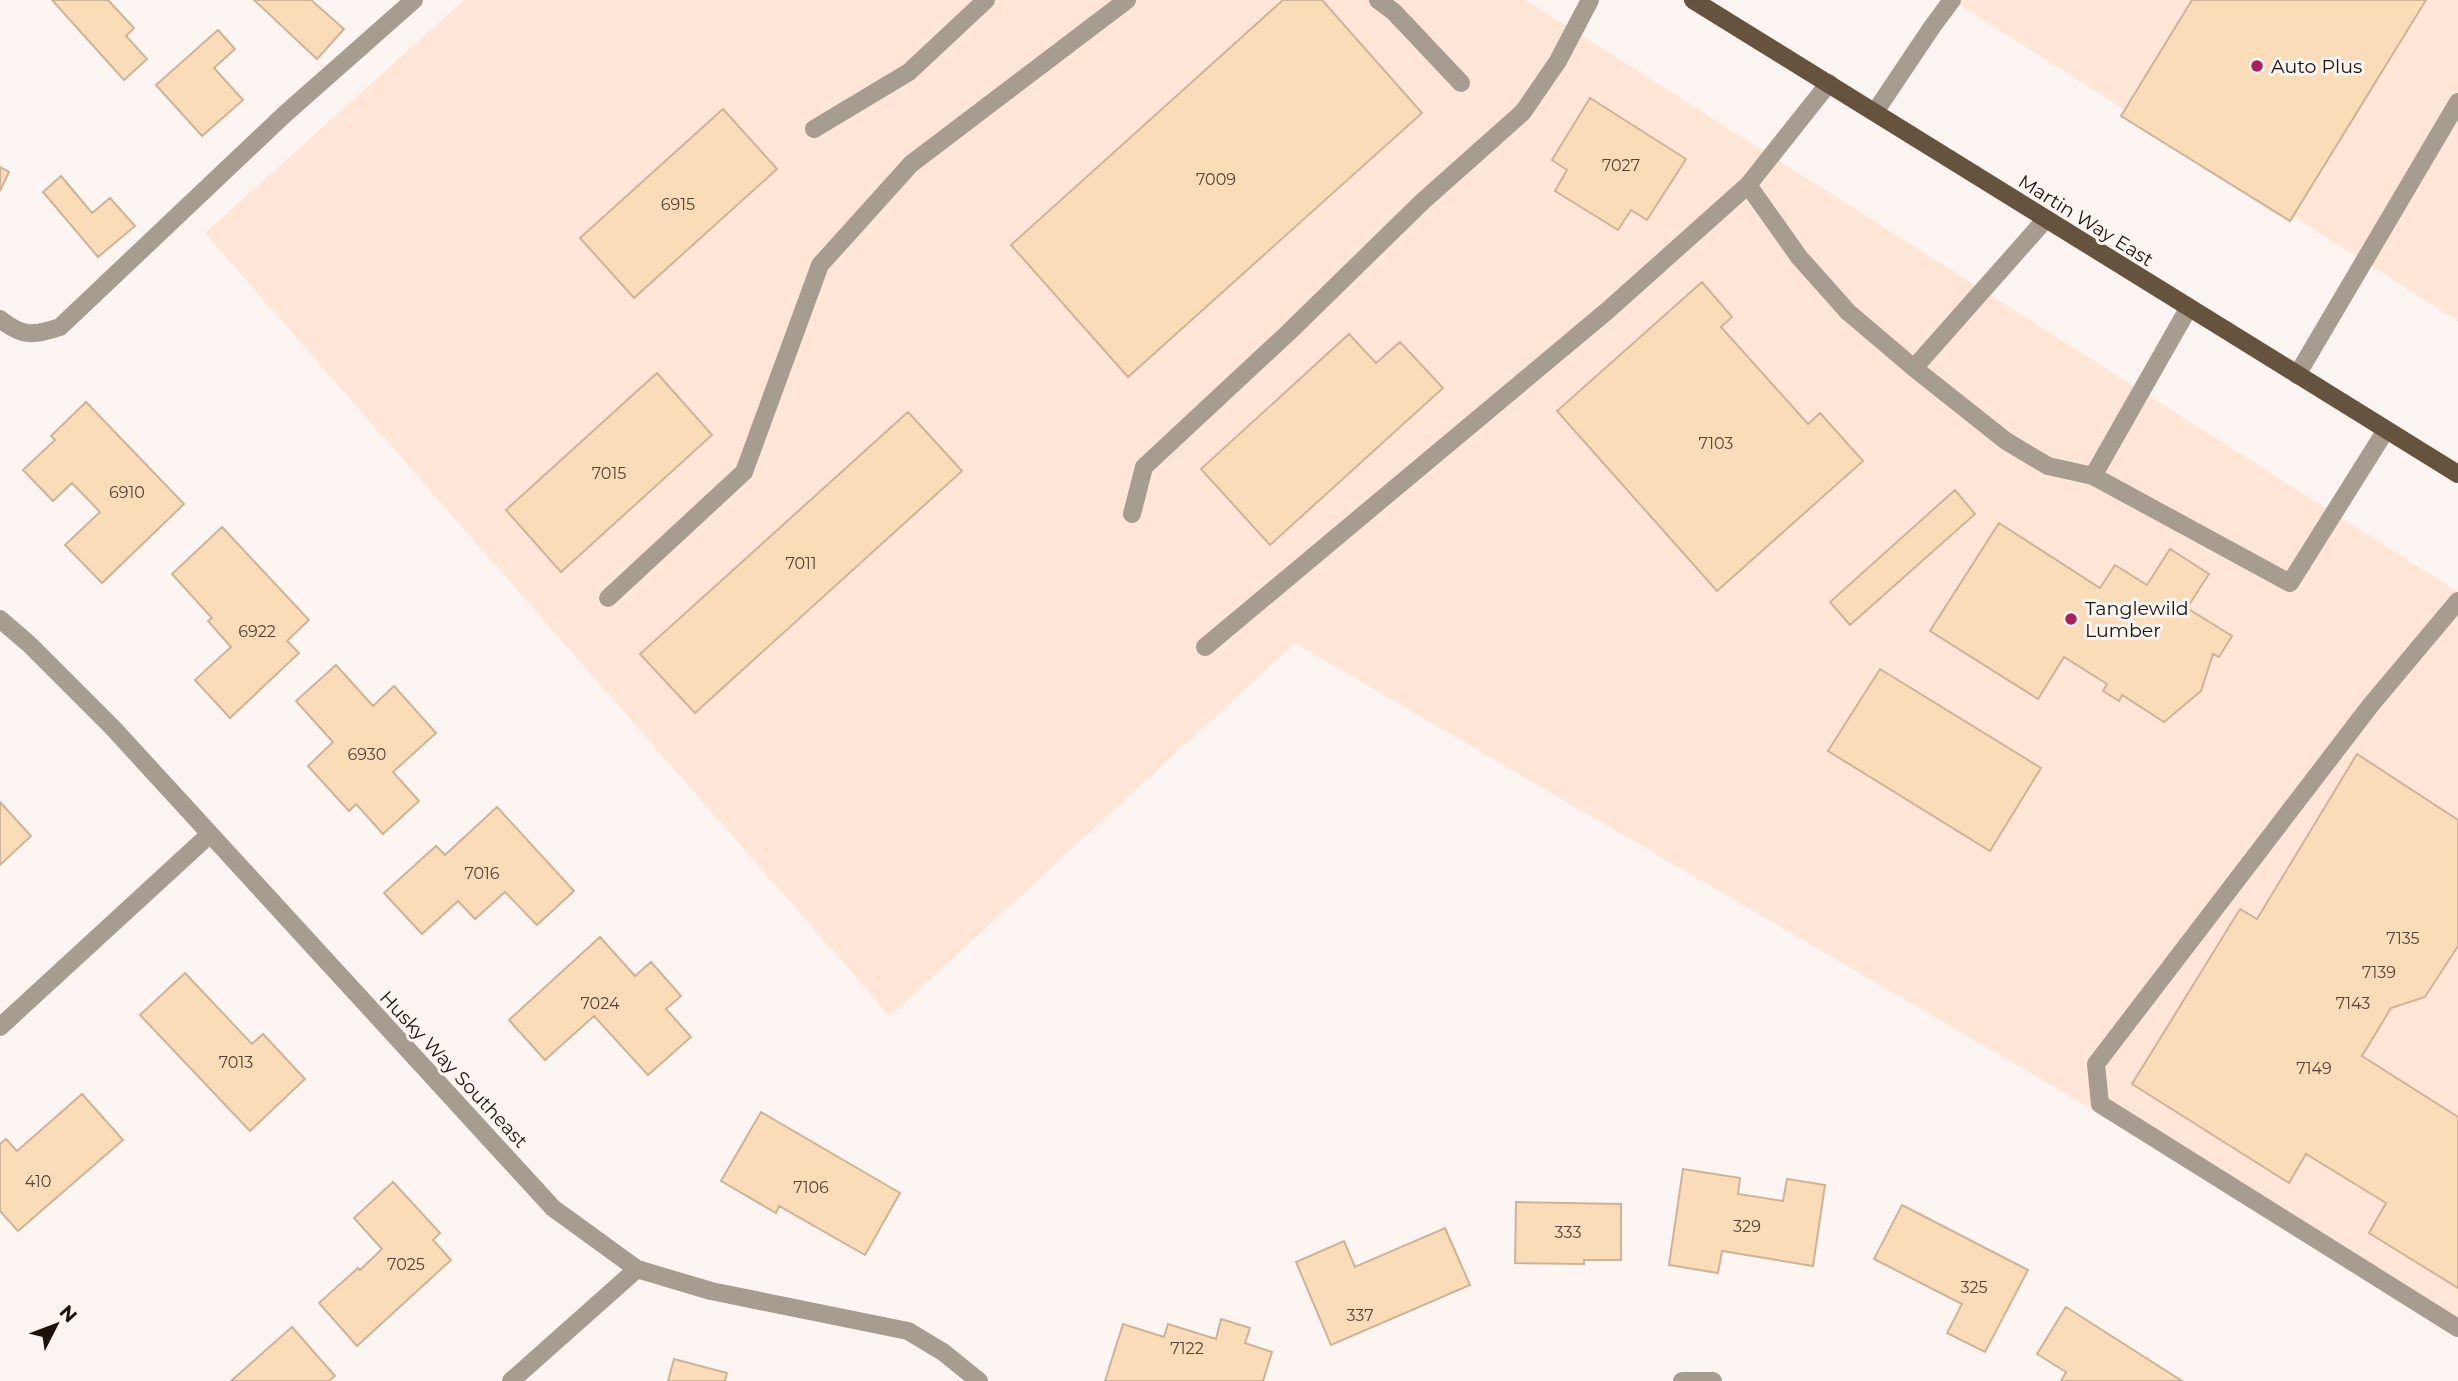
<svg xmlns="http://www.w3.org/2000/svg" width="2458" height="1381" viewBox="0 0 2458 1381" font-family="Montserrat,sans-serif">
<style>
.built{fill:#ffe6d7}
.building{fill:#fbdcb9;stroke:#cdb499;stroke-width:2}
.lines{fill:none;stroke-linecap:round;stroke-linejoin:round}
.service{stroke:#a79c90;stroke-width:18}
.minor{stroke:#a79c90;stroke-width:18}
.primary{stroke:#65533e;stroke-width:18}
.poi-dot{fill:#ab1e5c;stroke:#fcf5f1;stroke-width:2.5}
.labels{text-anchor:middle;stroke-width:6;stroke-linejoin:round;paint-order:stroke}
.number-label{font-size:16px;fill:#554436}
.poi-label{font-size:19px;fill:#1e120b;stroke:#fcf5f1;text-anchor:start}
.street-label{font-size:19px;fill:#1e120b;stroke:#fcf5f1}
</style>
<rect width="100%" height="100%" fill="#fcf5f1"/>
<path class="built" d="M 464,0 L 1526,0 L 2458,592 L 2458,1323 L 1295,643 L 890,1016 L 205,233 Z
M 1952,0 L 2458,0 L 2458,321 Z"/>
<path class="building" d="M 52,0 L 108,0 L 134,28 L 126,36 L 147,59 L 124,80 Z
M 254,0 L 311,0 L 344,29 L 317,59 Z
M 1283,0 L 1322,0 L 1422,113 L 1128,377 L 1011,245 Z
M 2192,0 L 2426,0 L 2290,221 L 2121,116 Z
M 218,30 L 235,49 L 214,68 L 243,100 L 202,136 L 156,85 Z
M 1590,98 L 1686,159 L 1647,220 L 1631,210 L 1618,230 L 1555,191 L 1567,170 L 1552,160 Z
M 723,109 L 777,169 L 634,298 L 580,238 Z
M 0,167 L 9,172 L 0,191 Z
M 61,176 L 92,213 L 110,198 L 135,226 L 98,257 L 43,192 Z
M 1702,282 L 1732,317 L 1721,327 L 1808,424 L 1820,413 L 1863,461 L 1717,591 L 1557,411 Z
M 1349,334 L 1376,363 L 1400,342 L 1443,388 L 1270,545 L 1201,469 Z
M 657,373 L 712,435 L 561,572 L 506,510 Z
M 86,402 L 184,504 L 102,583 L 65,545 L 100,512 L 72,483 L 53,501 L 23,470 L 55,440 L 51,436 Z
M 908,412 L 962,471 L 695,713 L 640,654 Z
M 1955,490 L 1975,514 L 1850,625 L 1830,602 Z
M 1999,523 L 2100,588 L 2115,565 L 2147,585 L 2170,549 L 2209,574 L 2187,608 L 2232,636 L 2219,657 L 2213,654 L 2201,691 L 2164,722 L 2122,695 L 2119,701 L 2103,691 L 2107,684 L 2064,657 L 2038,699 L 1930,631 Z
M 222,527 L 309,620 L 287,641 L 299,653 L 230,718 L 195,680 L 231,647 L 208,621 L 212,618 L 172,574 Z
M 336,665 L 373,706 L 394,686 L 436,733 L 393,772 L 419,801 L 383,834 L 356,804 L 349,811 L 308,766 L 333,742 L 296,701 Z
M 1880,669 L 2041,768 L 1990,851 L 1828,751 Z
M 2357,754 L 2458,820 L 2458,946 L 2425,997 L 2391,1008 L 2362,1056 L 2458,1117 L 2458,1288 L 2369,1233 L 2386,1203 L 2306,1154 L 2289,1183 L 2132,1084 L 2240,909 L 2257,919 Z
M 0,802 L 31,836 L 0,865 Z
M 497,807 L 574,891 L 537,925 L 505,892 L 475,919 L 458,901 L 422,934 L 384,893 L 436,846 L 445,855 Z
M 600,937 L 635,976 L 651,962 L 681,996 L 666,1009 L 691,1037 L 648,1075 L 594,1016 L 545,1060 L 509,1020 Z
M 185,973 L 252,1044 L 263,1034 L 305,1079 L 250,1131 L 140,1015 Z
M 82,1094 L 123,1140 L 18,1231 L 0,1211 L 0,1144 L 6,1139 L 17,1151 Z
M 761,1112 L 900,1193 L 865,1255 L 779,1206 L 776,1213 L 721,1181 Z
M 1683,1169 L 1740,1178 L 1738,1194 L 1783,1201 L 1787,1179 L 1825,1185 L 1813,1266 L 1722,1251 L 1718,1273 L 1669,1265 Z
M 393,1182 L 440,1233 L 433,1240 L 451,1260 L 357,1346 L 319,1303 L 358,1268 L 360,1270 L 382,1249 L 354,1218 Z
M 1516,1202 L 1621,1204 L 1621,1260 L 1584,1260 L 1584,1264 L 1515,1263 Z
M 1902,1205 L 2028,1270 L 1985,1352 L 1947,1333 L 1962,1304 L 1874,1259 Z
M 1445,1228 L 1470,1285 L 1331,1345 L 1296,1262 L 1344,1241 L 1355,1267 Z
M 2066,1307 L 2182,1381 L 2061,1381 L 2066,1372 L 2037,1354 Z
M 1221,1319 L 1250,1328 L 1245,1343 L 1272,1352 L 1263,1381 L 1105,1381 L 1123,1324 L 1164,1337 L 1168,1324 L 1216,1339 Z
M 292,1327 L 335,1376 L 329,1381 L 231,1381 Z
M 674,1359 L 727,1373 L 725,1381 L 668,1381 Z"/>
<g class="lines">
<path class="service" d="M 1378,0 L 1394,12 L 1461,83
M 1875,112 L 1932,27 L 1952,0
M 814,129 L 909,72 L 986,0
M 1748,185 L 1799,257 L 1848,312 L 1914,368 L 2045,220
M 2188,309 L 2093,476 L 2290,583 L 2386,430
M 0,319 C 23,337 33,336 60,327 L 285,114 L 414,0
M 1914,368 L 2006,441 L 2048,466 L 2093,476
M 2297,375 L 2458,102
M 1132,514 L 1144,467 L 1289,332 L 1422,202 L 1523,112 L 1558,61 L 1590,0
M 608,598 L 744,472 L 820,265 L 911,164 L 1127,0
M 2458,601 L 2370,706 L 2096,1064 L 2100,1104 L 2458,1328
M 1205,647 L 1607,311 L 1748,185 L 1829,83"/>
<path class="minor" d="M 0,619 L 29,644 L 113,728 L 553,1208 L 637,1269 L 711,1291 L 908,1331 L 943,1352 L 979,1381
M 0,1027 L 209,835
M 511,1381 L 637,1269
M 1682,1381 L 1713,1381"/>
<path class="primary" d="M 1693,0 L 2458,474"/>
</g>
<g class="poi-dot">
<circle cx="2257" cy="66" r="7"/>
<circle cx="2071" cy="619" r="7"/>
</g>
<g class="labels">
<g class="number-label">
<text x="1621" y="171">7027</text>
<text x="1216" y="185">7009</text>
<text x="678" y="210">6915</text>
<text x="1716" y="449">7103</text>
<text x="609" y="479">7015</text>
<text x="127" y="498">6910</text>
<text x="801" y="569">7011</text>
<text x="257" y="637">6922</text>
<text x="367" y="760">6930</text>
<text x="482" y="879">7016</text>
<text x="2403" y="944">7135</text>
<text x="2379" y="978">7139</text>
<text x="600" y="1009">7024</text>
<text x="2353" y="1009">7143</text>
<text x="236" y="1068">7013</text>
<text x="2314" y="1074">7149</text>
<text x="38" y="1187">410</text>
<text x="811" y="1193">7106</text>
<text x="1747" y="1232">329</text>
<text x="1568" y="1238">333</text>
<text x="406" y="1270">7025</text>
<text x="1974" y="1293">325</text>
<text x="1360" y="1321">337</text>
<text x="1187" y="1354">7122</text>
</g>
<g class="poi-label">
<text x="2271" y="73">Auto Plus</text>
<text x="2085" y="615">Tanglewild<tspan x="2085" dy="22">Lumber</tspan></text>
</g>
<g class="street-label">
<text transform="translate(2086 220) rotate(32)" y="7">Martin Way East</text>
<text transform="translate(454 1069) rotate(47)" y="7">Husky Way Southeast</text>
</g>
</g>
<g transform="translate(56 1325) rotate(48)" stroke="#fcf5f1" stroke-width="5" paint-order="stroke">
<path d="M0-5L12 26L0 18L-12 26Z" fill="#1e120b"/>
<text y="-10" font-size="19" font-weight="bold" text-anchor="middle" fill="#1e120b">N</text>
</g>
</svg>
